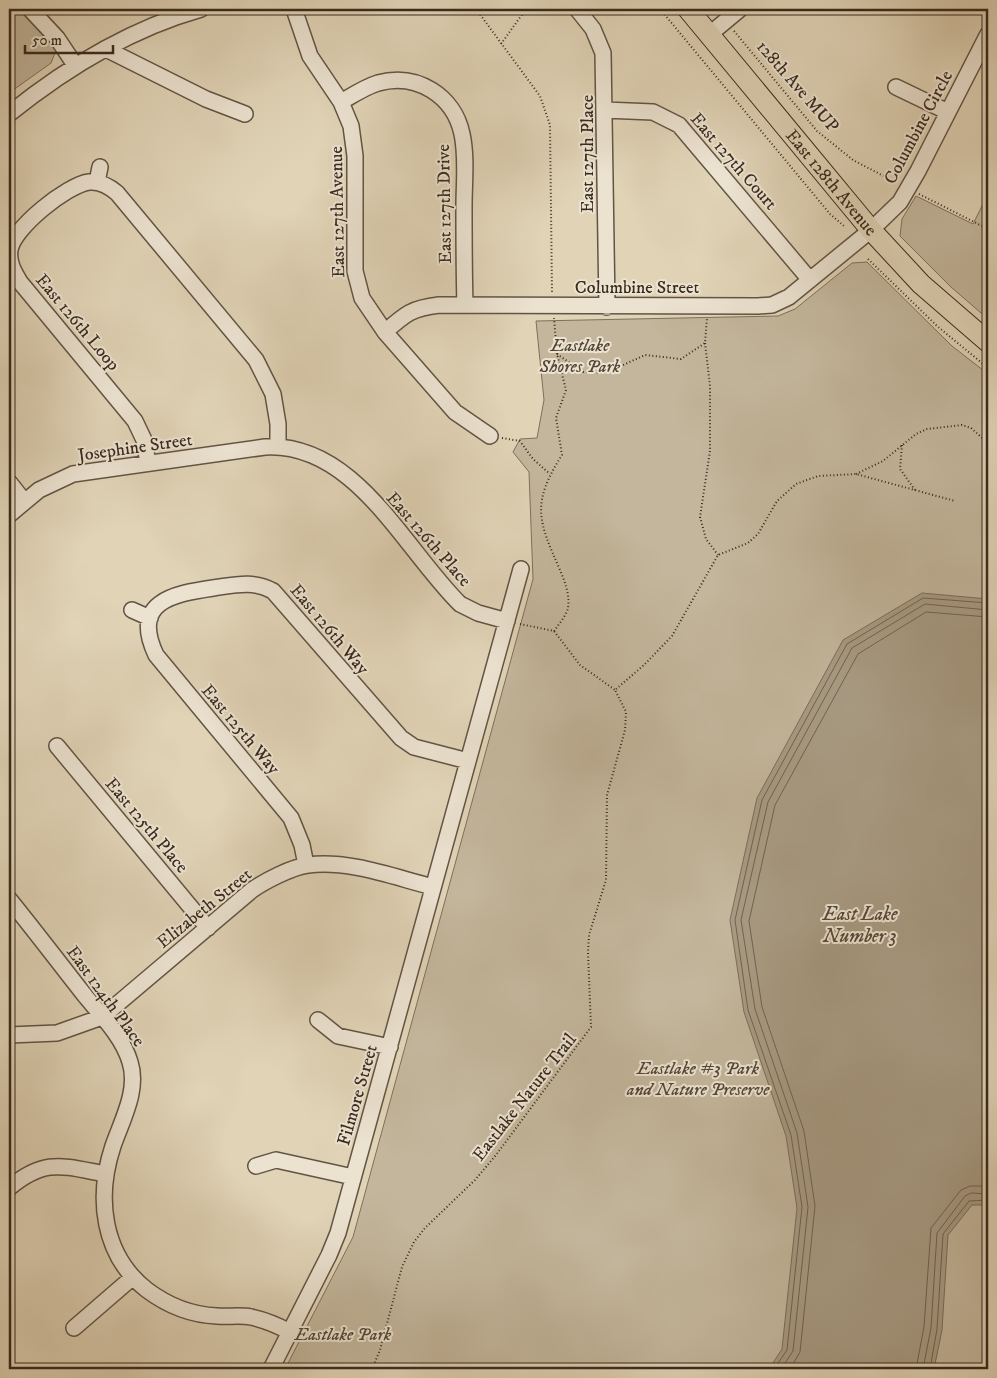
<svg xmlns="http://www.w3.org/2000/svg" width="997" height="1378" viewBox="0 0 997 1378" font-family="'IM FELL DW Pica',serif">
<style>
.green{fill:#c3b69c;stroke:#7e705d}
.water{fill:#a79a82;stroke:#7b6d5a}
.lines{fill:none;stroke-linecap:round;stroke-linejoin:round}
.shore{stroke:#706250;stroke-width:1}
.minor-casing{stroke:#625444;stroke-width:18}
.major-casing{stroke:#382a1e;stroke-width:22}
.path{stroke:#382a1e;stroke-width:2;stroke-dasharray:1 2.5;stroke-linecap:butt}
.minor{stroke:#ebe2d0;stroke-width:15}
.major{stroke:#e0d3b6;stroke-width:20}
.labels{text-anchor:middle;stroke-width:4;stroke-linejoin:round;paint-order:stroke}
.street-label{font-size:18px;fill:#382a1e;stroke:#ebe2d0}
.park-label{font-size:18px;font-style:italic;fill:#544637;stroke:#ebe2d0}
.water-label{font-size:19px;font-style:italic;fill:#544637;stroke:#ebe2d0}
</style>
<rect width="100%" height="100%" fill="#e0d3b6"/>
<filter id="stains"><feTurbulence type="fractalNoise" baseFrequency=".004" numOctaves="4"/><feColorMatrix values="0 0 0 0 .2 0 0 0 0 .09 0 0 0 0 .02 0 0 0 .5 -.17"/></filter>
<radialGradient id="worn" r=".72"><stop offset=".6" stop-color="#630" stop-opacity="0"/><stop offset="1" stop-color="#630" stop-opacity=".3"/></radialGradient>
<path class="green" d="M 15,9 C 33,16 46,34 56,50 L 51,63 L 9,93 L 9,12 Z
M 988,194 L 988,319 L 951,287 L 900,236 L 902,219 L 916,196 L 973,224 Z
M 867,262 L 952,346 L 988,374 L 988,1369 L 285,1369 L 353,1237 L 533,579 L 529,472 L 513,452 L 520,439 L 537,438 L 544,400 L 536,321 L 778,316 L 795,309 L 852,263 Z"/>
<path class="water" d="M 922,593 L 988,599 L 988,1205 L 972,1205 L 948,1235 L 942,1330 L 934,1369 L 769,1369 L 782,1349 L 797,1208 L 786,1136 L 744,1012 L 730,920 L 757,798 L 843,640 Z"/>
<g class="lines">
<path class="shore" d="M 774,1369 L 787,1350 L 802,1207 L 791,1135 L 748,1010 L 735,920 L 762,800 L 847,644 L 923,598 L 988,603
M 781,1369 L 793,1351 L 808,1207 L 797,1133 L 755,1009 L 741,920 L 768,802 L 852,648 L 925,604 L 988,610
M 790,1369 L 800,1352 L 815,1206 L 804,1131 L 762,1007 L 749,921 L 775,805 L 858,654 L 926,612 L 988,617
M 916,1369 L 924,1327 L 931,1228 L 961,1190 L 970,1186 L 988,1186
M 923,1369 L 931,1328 L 937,1233 L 965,1196 L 971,1193 L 988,1194
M 930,1369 L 937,1329 L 943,1234 L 969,1201 L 988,1200"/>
<defs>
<path id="minor" d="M 30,9 L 57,38 L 75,65
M 294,9 L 310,56 L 341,102 L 351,126 L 355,156 L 355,271 L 362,298 L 385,332 L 455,412 L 490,436
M 577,9 L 593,29 L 603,53 L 607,307
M 710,34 L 740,9
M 106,49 L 206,99 L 245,114
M 896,87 L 948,112
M 341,102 C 353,95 365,87 378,83 C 417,72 454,96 462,134 C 467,157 464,183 464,206 C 464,239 464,272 465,305
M 605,110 L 653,112 L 679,125 L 810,280
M 9,114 C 66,68 130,29 201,9
M 97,182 L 100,167
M 385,332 C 405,314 412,308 439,305 L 758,306 L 772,305 L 789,297 L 871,230 L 900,202 L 918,171 L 988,34
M 148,463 L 144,440 L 135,421 L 20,282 C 14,272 8,262 10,250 C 13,228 67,185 89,182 C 100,181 109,186 117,193 L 256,360 L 273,394 L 278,424 L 278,447
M 9,482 L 24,501
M 9,515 L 39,490 L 73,474 L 265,447 C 355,442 404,549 460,604 L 478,613 L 507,621
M 132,610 L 150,618
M 57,746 L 208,928
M 306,865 L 302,845 L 291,818 L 156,655 C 131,602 172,594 213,588 C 235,585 253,580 273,591 L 401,738 L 414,747 L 468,761
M 9,899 C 35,931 60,964 86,997 C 102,1016 123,1038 130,1062 C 139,1090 122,1120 113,1146 C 96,1197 102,1255 147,1290 C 167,1305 192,1315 217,1316 C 228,1317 240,1315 251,1317 C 265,1320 277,1325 290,1332
M 318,1020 L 338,1036 L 390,1047
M 9,1035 L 57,1033 L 102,1017 L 252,890 C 265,881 292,867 308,865 C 350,860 393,877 433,887
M 256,1166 L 276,1160 L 353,1177
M 9,1188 C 45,1158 62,1166 105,1174
M 74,1328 L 133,1277
M 271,1369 L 329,1255 L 338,1233 L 521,569"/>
<g id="major">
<path id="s1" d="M 688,9 L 871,230 L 921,284 L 988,342"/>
</g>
</defs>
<use href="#minor" class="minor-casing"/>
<use href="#major" class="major-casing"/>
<path class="path" d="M 476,9 L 540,96 L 550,125 L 552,293
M 660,9 L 830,214 L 844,226
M 734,31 L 817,131 L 853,160 L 897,183
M 501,44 L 526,9
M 919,194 L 988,229
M 868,259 L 937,326 L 988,368
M 705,343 L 710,386 L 710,451 L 700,517 L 706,539 L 718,555
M 557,354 L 583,372 L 606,373 L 645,355 L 681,359 L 705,343 L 707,318
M 502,438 L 520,441 L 533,459 L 550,474
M 902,445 L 900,469 L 915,490
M 856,474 L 883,461 L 916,434 L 927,429 L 962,425 L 971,428 L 988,443
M 520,624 L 554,631 L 580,665 L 615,690
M 554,631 C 559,624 566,616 568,608 C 570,595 565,582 560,570 C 538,520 531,504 562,455 L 556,418 L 566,390 L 557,354 L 554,318
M 372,1369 L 380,1350 L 402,1267 L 414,1242 L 425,1228 L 475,1180 L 496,1155 L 591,1027 L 588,952 L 589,935 L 606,880 L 607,795 L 625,730 L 626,712 L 615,690 L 644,665 L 672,636 L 718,555 L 748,543 L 758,534 L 777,501 L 796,484 L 818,476 L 856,474 L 955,501"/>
<use href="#minor" class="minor"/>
<use href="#major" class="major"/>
</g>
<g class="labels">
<g class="street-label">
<text transform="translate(798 86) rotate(49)" y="6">128th Ave MUP</text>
<text transform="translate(918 127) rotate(-62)" y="6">Columbine Circle</text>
<text transform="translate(587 154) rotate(-90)" y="6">East 127th Place</text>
<text transform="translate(734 161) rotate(49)" y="6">East 127th Court</text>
<text dy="6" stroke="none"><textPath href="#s1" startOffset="225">East 128th Avenue</textPath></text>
<text transform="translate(444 204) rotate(-91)" y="6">East 127th Drive</text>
<text transform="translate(337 212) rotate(-91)" y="6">East 127th Avenue</text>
<text x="637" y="293">Columbine Street</text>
<text transform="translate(78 322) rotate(50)" y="6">East 126th Loop</text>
<text transform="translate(135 447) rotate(-8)" y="6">Josephine Street</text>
<text transform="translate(429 539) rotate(49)" y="6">East 126th Place</text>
<text transform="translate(330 629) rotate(50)" y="6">East 126th Way</text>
<text transform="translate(241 729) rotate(50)" y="6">East 125th Way</text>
<text transform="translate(147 825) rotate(50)" y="6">East 125th Place</text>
<text transform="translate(204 908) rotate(-39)" y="6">Elizabeth Street</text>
<text transform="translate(106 996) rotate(54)" y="6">East 124th Place</text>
<text transform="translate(357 1095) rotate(-74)" y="6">Filmore Street</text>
<text transform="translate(524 1097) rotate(-52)" y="6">Eastlake Nature Trail</text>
</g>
<g class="park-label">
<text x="580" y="351">Eastlake<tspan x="580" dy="21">Shores Park</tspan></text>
<text x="698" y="1074">Eastlake #3 Park<tspan x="698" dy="21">and Nature Preserve</tspan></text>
<text x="343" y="1340">Eastlake Park</text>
</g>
<g class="water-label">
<text x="860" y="920">East Lake<tspan x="860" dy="22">Number 3</tspan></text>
</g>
</g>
<rect width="997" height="1378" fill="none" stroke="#e0d3b6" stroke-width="30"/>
<rect x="10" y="10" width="977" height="1358" fill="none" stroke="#382a1e" stroke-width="2.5"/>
<rect x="15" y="15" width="967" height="1348" fill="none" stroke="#382a1e"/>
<path d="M25 45v8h88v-8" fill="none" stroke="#382a1e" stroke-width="2.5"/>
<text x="32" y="45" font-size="15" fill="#382a1e" stroke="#ebe2d0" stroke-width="4" paint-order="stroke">50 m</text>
<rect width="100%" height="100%" filter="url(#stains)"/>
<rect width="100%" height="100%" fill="url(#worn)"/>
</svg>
